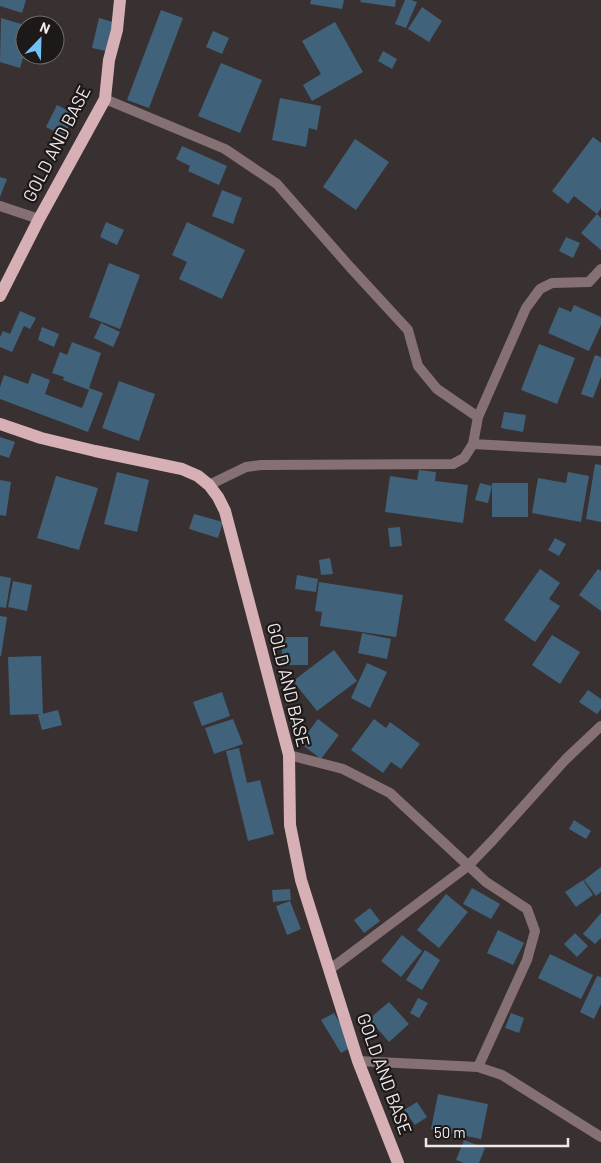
<svg xmlns="http://www.w3.org/2000/svg" width="601" height="1163" viewBox="0 0 601 1163" font-family="Barlow,sans-serif">
<style>
.building{fill:#40637b}
.lines{fill:none;stroke-linecap:round;stroke-linejoin:round}
.minor{stroke:#857174;stroke-width:10}
.primary{stroke:#d7b0b5;stroke-width:12}
.labels{text-anchor:middle;stroke-width:4.5;stroke-linejoin:round;paint-order:stroke}
.street-label{font-size:18px;fill:#f0e9ea;stroke:#1d1919}
</style>
<rect width="100%" height="100%" fill="#393031"/>
<path class="building" d="M 0,0 L 26,0 L 22,13 L 0,6 Z
M 311,0 L 344,0 L 342,9 L 310,4 Z
M 361,0 L 396,0 L 395,7 L 360,2 Z
M 405,0 L 411,0 L 417,2 L 406,28 L 395,24 Z
M 422,7 L 442,21 L 429,42 L 408,29 Z
M 161,10 L 183,18 L 149,108 L 127,100 Z
M 1,18 L 25,25 L 25,51 L 20,68 L 0,62 Z
M 99,18 L 113,22 L 106,51 L 92,48 Z
M 335,22 L 363,72 L 312,101 L 303,85 L 321,74 L 302,41 Z
M 213,31 L 229,38 L 222,54 L 206,47 Z
M 383,51 L 397,59 L 392,69 L 378,61 Z
M 221,63 L 262,80 L 240,133 L 198,116 Z
M 280,98 L 321,106 L 317,130 L 309,128 L 306,147 L 272,140 Z
M 57,105 L 75,114 L 64,136 L 46,127 Z
M 593,137 L 601,143 L 601,208 L 597,214 L 574,196 L 568,204 L 552,191 Z
M 355,139 L 389,162 L 356,210 L 323,187 Z
M 182,146 L 227,166 L 219,185 L 188,171 L 190,166 L 176,159 Z
M 0,177 L 7,179 L 0,197 Z
M 222,190 L 242,198 L 233,224 L 212,216 Z
M 597,214 L 601,218 L 601,250 L 581,233 Z
M 106,222 L 124,230 L 117,245 L 100,237 Z
M 187,222 L 245,250 L 222,299 L 179,279 L 187,262 L 172,255 Z
M 566,237 L 580,243 L 573,258 L 559,251 Z
M 109,263 L 140,275 L 120,329 L 89,317 Z
M 574,305 L 601,317 L 601,325 L 589,351 L 548,333 L 559,307 L 571,312 Z
M 20,311 L 36,318 L 30,329 L 24,326 L 12,352 L 0,347 L 0,337 L 3,331 L 10,334 Z
M 101,323 L 120,332 L 113,347 L 94,338 Z
M 42,327 L 59,334 L 54,347 L 38,340 Z
M 72,342 L 101,353 L 89,388 L 103,393 L 88,432 L 0,399 L 0,387 L 4,375 L 28,384 L 32,373 L 50,380 L 45,394 L 82,408 L 89,390 L 63,380 L 64,377 L 52,373 L 60,352 L 67,355 Z
M 539,344 L 575,358 L 557,404 L 521,390 Z
M 595,355 L 601,357 L 601,377 L 593,398 L 581,394 Z
M 119,381 L 155,394 L 139,441 L 102,428 Z
M 504,412 L 526,415 L 523,432 L 501,428 Z
M 0,437 L 15,442 L 9,458 L 0,455 Z
M 595,464 L 601,465 L 601,522 L 586,519 Z
M 419,470 L 436,472 L 435,481 L 468,485 L 463,523 L 385,512 L 390,476 L 417,480 Z
M 117,472 L 149,480 L 137,532 L 104,524 Z
M 568,472 L 589,476 L 581,522 L 532,513 L 538,478 L 566,483 Z
M 56,476 L 98,488 L 79,550 L 37,538 Z
M 0,480 L 11,482 L 6,516 L 0,515 Z
M 480,483 L 492,486 L 488,503 L 475,500 Z
M 492,483 L 528,483 L 528,517 L 492,517 Z
M 194,514 L 223,522 L 218,538 L 189,529 Z
M 400,527 L 402,546 L 390,547 L 388,528 Z
M 555,538 L 566,544 L 559,556 L 548,550 Z
M 330,558 L 333,574 L 321,575 L 319,560 Z
M 540,569 L 560,583 L 549,599 L 560,606 L 535,642 L 504,620 Z
M 598,569 L 601,571 L 601,611 L 579,595 Z
M 297,575 L 318,579 L 316,592 L 295,589 Z
M 0,576 L 11,578 L 6,608 L 0,607 Z
M 13,581 L 32,585 L 27,611 L 8,607 Z
M 319,582 L 403,595 L 396,637 L 320,626 L 322,612 L 315,611 Z
M 0,616 L 7,617 L 1,656 L 0,656 Z
M 362,633 L 391,639 L 387,659 L 358,653 Z
M 552,635 L 580,652 L 560,684 L 532,665 Z
M 282,637 L 308,637 L 308,665 L 282,665 Z
M 334,650 L 357,681 L 317,711 L 293,681 Z
M 41,656 L 43,714 L 10,715 L 8,657 Z
M 367,663 L 387,672 L 370,708 L 351,698 Z
M 588,690 L 601,699 L 601,709 L 597,714 L 579,702 Z
M 222,692 L 230,716 L 202,726 L 193,702 Z
M 58,710 L 62,725 L 42,730 L 38,715 Z
M 233,719 L 243,744 L 214,754 L 205,728 Z
M 318,719 L 339,735 L 321,759 L 300,743 Z
M 374,719 L 386,728 L 390,722 L 420,744 L 401,769 L 391,762 L 383,773 L 351,750 Z
M 239,748 L 247,783 L 260,780 L 274,834 L 248,841 L 226,751 Z
M 574,820 L 591,831 L 586,839 L 569,829 Z
M 601,867 L 601,892 L 596,896 L 584,880 Z
M 583,880 L 593,895 L 576,907 L 565,892 Z
M 472,888 L 500,904 L 491,919 L 463,904 Z
M 290,889 L 291,900 L 273,902 L 272,890 Z
M 446,894 L 468,912 L 439,948 L 417,930 Z
M 290,901 L 301,929 L 287,935 L 276,906 Z
M 370,908 L 380,921 L 364,933 L 354,920 Z
M 601,913 L 601,938 L 595,944 L 583,934 Z
M 498,930 L 524,943 L 513,965 L 487,953 Z
M 575,933 L 588,946 L 577,957 L 564,944 Z
M 402,935 L 422,951 L 401,977 L 381,961 Z
M 425,950 L 440,960 L 422,990 L 406,980 Z
M 550,954 L 593,975 L 581,999 L 538,978 Z
M 597,976 L 601,977 L 601,1004 L 594,1019 L 580,1012 Z
M 418,998 L 428,1003 L 419,1018 L 410,1013 Z
M 389,1002 L 409,1024 L 389,1042 L 369,1019 Z
M 334,1013 L 353,1046 L 341,1053 L 321,1020 Z
M 511,1013 L 524,1018 L 519,1033 L 505,1028 Z
M 438,1094 L 488,1104 L 481,1139 L 431,1129 Z
M 417,1102 L 427,1117 L 415,1125 L 404,1110 Z
M 464,1140 L 485,1148 L 479,1163 L 464,1163 L 456,1160 Z"/>
<g class="lines">
<path class="minor" d="M 105,99 L 225,149 L 277,184 L 350,267 L 408,330 L 418,366 L 437,389 L 478,417
M 0,206 L 39,219
M 473,444 L 601,451
M 209,485 L 246,467 L 261,465 L 453,464 L 464,458 L 473,444 L 478,417 L 526,308 L 540,289 L 552,283 L 589,282 L 601,269
M 289,755 L 343,769 L 390,793 L 486,882 L 527,909 L 535,931 L 527,960 L 478,1067
M 329,970 L 468,866 L 493,840 L 566,759 L 601,726
M 358,1061 L 478,1067 L 502,1075 L 601,1137"/>
<path class="primary" d="M 0,296 L 39,219 L 105,99 L 109,60 L 117,30 L 120,0
M 0,424 L 41,438 L 95,451 L 182,469 L 198,476 L 209,485 L 218,497 L 225,511 L 289,755 L 290,825 L 301,880 L 358,1061 L 398,1163"/>
</g>
<g class="labels">
<g class="street-label">
<text transform="translate(57 144) rotate(-63)" y="6">GOLD AND BASE</text>
<text transform="translate(288 685) rotate(76)" y="6">GOLD AND BASE</text>
<text transform="translate(384 1074) rotate(70)" y="6">GOLD AND BASE</text>
</g>
</g>
<g transform="translate(40 40) rotate(23)"><circle r="24" fill="#1d1919" stroke="#716c6d"/>
<path d="M0-4L9 19L0 12L-9 19Z" fill="#72c1f5"/>
<text y="-8" font-size="14" font-weight="bold" text-anchor="middle" fill="#f0e9ea">N</text>
</g>
<path d="M426 1138v8h142v-8" fill="none" stroke="#f0e9ea" stroke-width="2.5"/>
<text x="434" y="1138" font-size="15" fill="#f0e9ea" stroke="#1d1919" stroke-width="4" paint-order="stroke">50 m</text>
</svg>
